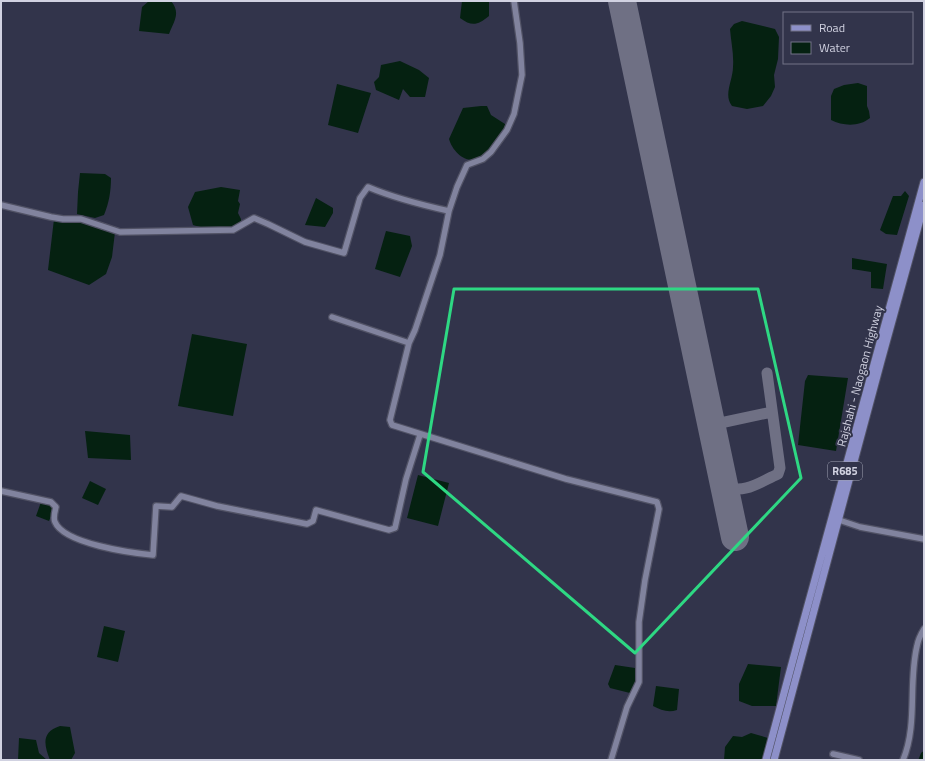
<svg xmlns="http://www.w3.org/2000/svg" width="925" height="761" viewBox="0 0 925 761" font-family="'Titillium Web',sans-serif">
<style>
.water{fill:#052111}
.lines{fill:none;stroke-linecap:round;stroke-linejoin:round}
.river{stroke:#052111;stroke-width:7}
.taxiway{stroke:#6f7084;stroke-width:11}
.runway{stroke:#6f7084;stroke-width:28}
.minor-casing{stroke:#515265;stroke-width:8}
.major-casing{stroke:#515265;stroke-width:9}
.minor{stroke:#81839e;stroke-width:5.5}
.major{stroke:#8d90c9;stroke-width:7}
.marked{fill:none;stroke:#2ed883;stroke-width:3;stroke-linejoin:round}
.labels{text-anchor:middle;stroke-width:4;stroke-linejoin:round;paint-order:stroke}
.shield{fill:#32344b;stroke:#a1a3b4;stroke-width:1}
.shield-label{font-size:11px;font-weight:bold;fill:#d1d2e1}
.street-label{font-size:12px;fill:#d1d2e1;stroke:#32344b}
</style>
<rect width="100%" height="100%" fill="#32344b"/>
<path class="water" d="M 149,1 L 171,1 C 181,13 174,21 169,34 L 139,31 L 142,7 Z
M 462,1 L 489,1 L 489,16 C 478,25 472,27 460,18 Z
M 742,21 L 775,29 L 779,37 L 778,59 L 774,75 L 775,87 L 771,96 L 763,106 L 747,109 L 732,106 C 723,95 733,80 733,67 C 734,54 731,42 730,29 L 734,24 Z
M 400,61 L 419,70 L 429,78 L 425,97 L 410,97 L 403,89 L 399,100 L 376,90 L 374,82 L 379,77 L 381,65 Z
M 858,83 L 867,86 L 867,106 L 869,111 L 870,118 C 859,127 843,126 831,120 L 831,96 L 834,89 L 844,85 Z
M 337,84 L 371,93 L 358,133 L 328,125 Z
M 481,106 L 487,106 L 491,115 L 505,124 C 505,133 500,137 495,143 C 491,148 487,154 482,157 C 468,166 453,153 449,139 L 463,108 Z
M 80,173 L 105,174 L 111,178 C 111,191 109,203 104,215 L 95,218 L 77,214 L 78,192 Z
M 221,187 L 240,190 L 238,201 L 240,204 L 238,213 L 241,219 L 241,224 C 230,230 205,229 193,225 L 188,207 L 195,192 Z
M 905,191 L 909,196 L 897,235 L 886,234 L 880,230 L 893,196 L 901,196 Z
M 316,198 L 333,208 L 333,213 L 325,227 L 305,225 Z
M 54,219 L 69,222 L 89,223 L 115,232 L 112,257 L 106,274 L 89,285 L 48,270 Z
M 386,231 L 410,236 L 412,246 L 400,277 L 375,269 Z
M 852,258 L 887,264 L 883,289 L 871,288 L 871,272 L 852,269 Z
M 192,334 L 247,344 L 233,416 L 178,406 Z
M 808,375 L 848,378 L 836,451 L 798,445 L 805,381 Z
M 85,431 L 130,435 L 131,460 L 88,458 Z
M 418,475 L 449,483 L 438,526 L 407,518 Z
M 90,481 L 106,489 L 98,505 L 82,498 Z
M 41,502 L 55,507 L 49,521 L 36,516 Z
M 104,626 L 125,631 L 118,662 L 97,657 Z
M 748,664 L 781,667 L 776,706 L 752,706 L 739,701 L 739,684 Z
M 615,665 L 635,668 L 635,686 L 630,693 L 610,688 L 608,684 Z
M 656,686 L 679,689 L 677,710 C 668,713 661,710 653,706 Z
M 60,726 L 70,727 L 75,753 L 71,760 L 50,760 C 44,745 41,732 60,726 Z
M 751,733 L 768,738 L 762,760 L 724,760 L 725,747 L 733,736 L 742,737 Z
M 19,738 L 36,740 L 39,753 L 47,760 L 18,760 Z"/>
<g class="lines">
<path class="river" d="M 922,760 L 924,755"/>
<path class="taxiway" d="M 711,425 L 772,412
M 724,486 C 744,495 760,482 778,474 L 780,468 L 767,373"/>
<path class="runway" d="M 622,1 L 735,537"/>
<defs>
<path id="minor" d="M 514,1 L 520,43 L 522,75 L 514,114 L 507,130 L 491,152 L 483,159 L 467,165 L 457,187 L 449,211 L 440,255 L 415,330 L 409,343 L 390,420 L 392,425 L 566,479 L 657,502 L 659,509 L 645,580 L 639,622 L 639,682 L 627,707 L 611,760
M 1,205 L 51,217 L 63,219 L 81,219 L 120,232 L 233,230 L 254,218 L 268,224 L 305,242 L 344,253 L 360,198 L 368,187 C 394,198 422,205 449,211
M 332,317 L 409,343
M 1,491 L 51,502 L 56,507 C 55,511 53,518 55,522 C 64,544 132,553 153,555 L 156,506 L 172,507 L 181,496 L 217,506 L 307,524 L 313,521 L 316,510 L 389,530 L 395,528 L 406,479 L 420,435
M 839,520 L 860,527 L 924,539
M 833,754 L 859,760
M 903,760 C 918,724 908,683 917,646 C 918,640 921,634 924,629"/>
<path id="major" d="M 766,760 L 797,645 L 924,182
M 774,760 L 881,361 L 924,205"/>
</defs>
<use href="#minor" class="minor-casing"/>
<use href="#major" class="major-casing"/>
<use href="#minor" class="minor"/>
<use href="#major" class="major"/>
</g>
<path class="marked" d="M 454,289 L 758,289 L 801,478 L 635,653 L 423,472 Z"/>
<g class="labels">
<rect class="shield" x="828" y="462" width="34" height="18" rx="3"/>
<g class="shield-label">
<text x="845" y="475">R685</text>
</g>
<g class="street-label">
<text transform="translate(860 376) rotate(-75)" y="4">Rajshahi - Naogaon Highway</text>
</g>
</g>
<rect width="925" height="761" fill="none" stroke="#d1d2e1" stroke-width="4"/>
<rect x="783" y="12" width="130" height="52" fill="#32344b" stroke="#727387"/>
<rect x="791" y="25" width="20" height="6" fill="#8d90c9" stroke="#727387"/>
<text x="819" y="32" font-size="12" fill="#d1d2e1">Road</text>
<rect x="791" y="42" width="20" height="12" fill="#052111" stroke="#727387"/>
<text x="819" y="52" font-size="12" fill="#d1d2e1">Water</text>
</svg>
